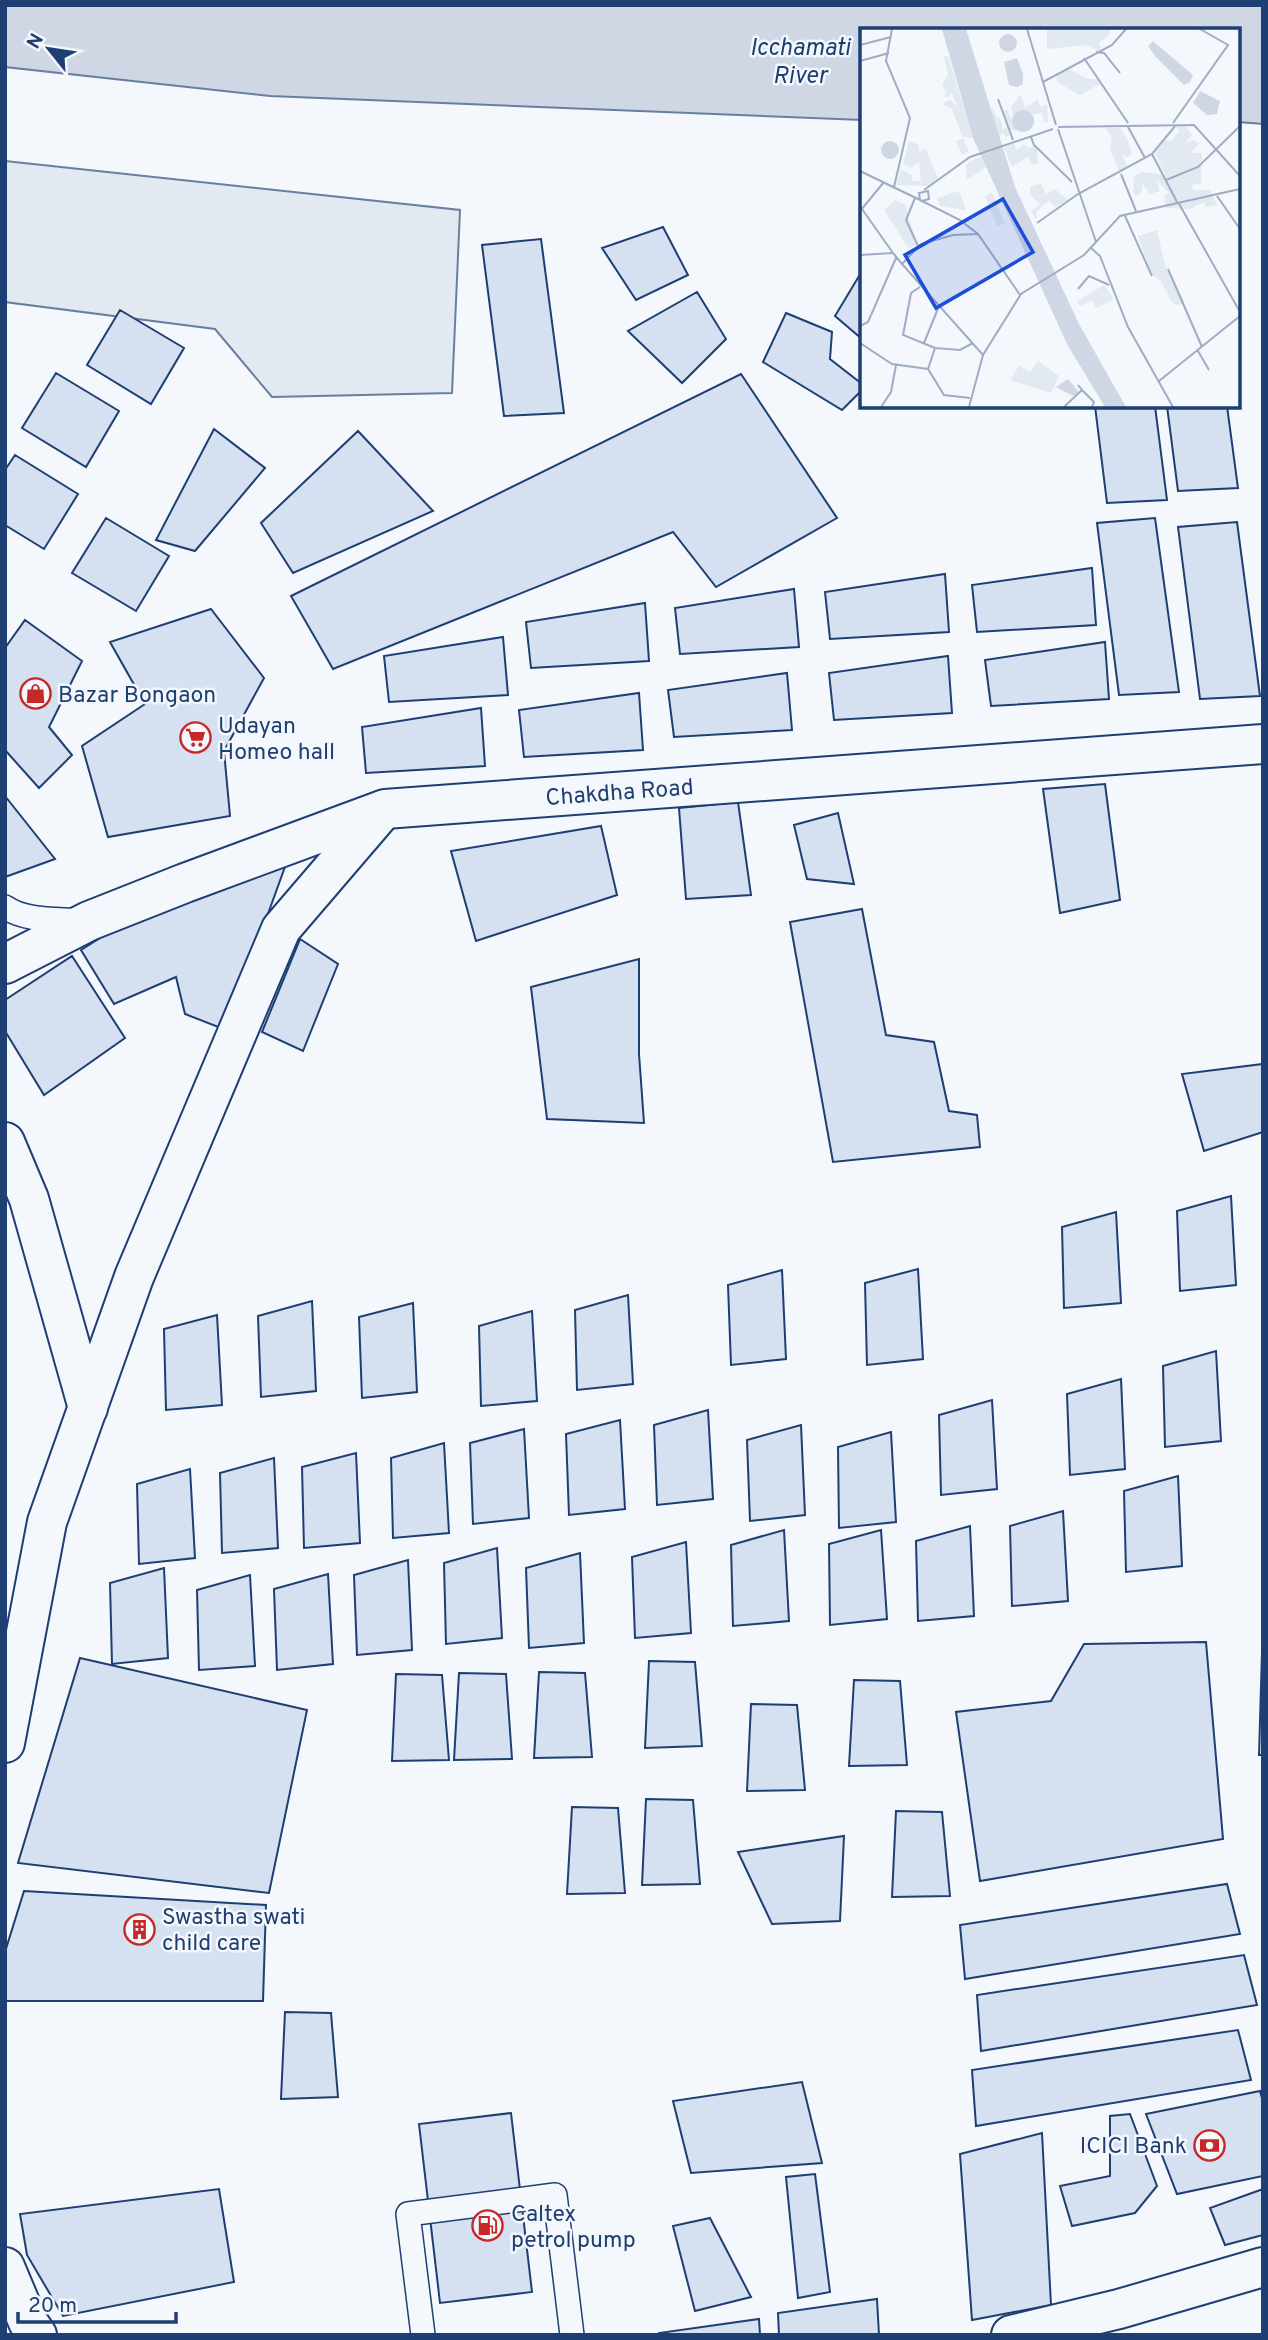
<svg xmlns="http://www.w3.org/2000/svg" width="1268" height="2340" viewBox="0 0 1268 2340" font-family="Overpass,sans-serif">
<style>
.green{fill:#e3e9f0;stroke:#687fa3;stroke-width:2}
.water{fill:#cfd7e4;stroke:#687fa3;stroke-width:2}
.building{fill:#d5e0f0;stroke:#1d3f73;stroke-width:2}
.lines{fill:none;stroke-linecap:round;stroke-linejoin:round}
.service-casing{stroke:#1d3f73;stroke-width:26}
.minor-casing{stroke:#1d3f73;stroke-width:42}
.primary-casing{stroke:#1d3f73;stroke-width:42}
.service{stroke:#f4f7fb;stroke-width:23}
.minor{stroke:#f4f7fb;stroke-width:38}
.primary{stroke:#f4f7fb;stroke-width:38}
.labels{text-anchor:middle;stroke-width:5;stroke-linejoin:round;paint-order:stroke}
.poi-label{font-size:23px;fill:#1d3f73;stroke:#f4f7fb;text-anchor:start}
.street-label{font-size:23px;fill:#1d3f73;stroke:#f4f7fb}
.water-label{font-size:24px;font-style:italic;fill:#1d3f73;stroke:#f4f7fb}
.inset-road{fill:none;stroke:#9eadc5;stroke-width:2}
.view{fill:#1d4ed8;fill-opacity:0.15;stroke:#1d4ed8;stroke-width:3.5}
.inset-edge{fill:none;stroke:#1d3f73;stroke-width:3.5}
</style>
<rect width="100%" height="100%" fill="#f4f7fb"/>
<path class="green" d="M 5,161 L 460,210 L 452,393 L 272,397 L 215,329 L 5,302 Z"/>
<path class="water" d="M 5,5 L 1263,5 L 1263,124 L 1238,122 L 1238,30 L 862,30 L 862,120 L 270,96 L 5,67 Z"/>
<path class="building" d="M 663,227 L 688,275 L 636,300 L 602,248 Z
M 541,239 L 564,413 L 504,416 L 482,245 Z
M 862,271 L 862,339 L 835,316 Z
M 697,292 L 726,339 L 682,383 L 628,331 Z
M 120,310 L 184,348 L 151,404 L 87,365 Z
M 786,313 L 832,332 L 830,359 L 862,384 L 862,390 L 842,410 L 763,362 Z
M 56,373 L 119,411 L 86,467 L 22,428 Z
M 741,374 L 837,518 L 716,587 L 673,532 L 333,669 L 291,596 Z
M 1095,406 L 1155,406 L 1167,500 L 1107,503 Z
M 1167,406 L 1227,406 L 1238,488 L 1178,491 Z
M 214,429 L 265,468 L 195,551 L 156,540 Z
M 358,431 L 433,511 L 293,573 L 261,523 Z
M 15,455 L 78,494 L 44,549 L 5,525 L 5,470 Z
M 106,518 L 169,556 L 136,611 L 72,573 Z
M 1155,518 L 1179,692 L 1119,695 L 1097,523 Z
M 1237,522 L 1260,696 L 1200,699 L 1178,527 Z
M 1092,568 L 1096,625 L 977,632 L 972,585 Z
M 945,574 L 949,632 L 830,639 L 825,592 Z
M 794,589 L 799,647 L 680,654 L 675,608 Z
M 645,603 L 649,661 L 531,668 L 526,622 Z
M 211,609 L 264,678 L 224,751 L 230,816 L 108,837 L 82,746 L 145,704 L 110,642 Z
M 25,620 L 82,661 L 49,727 L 72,755 L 39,788 L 5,750 L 5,648 Z
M 503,637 L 508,695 L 389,702 L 384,656 Z
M 1105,642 L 1109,699 L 991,706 L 985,660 Z
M 948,656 L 952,713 L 834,720 L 829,673 Z
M 787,673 L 792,730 L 674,737 L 668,690 Z
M 639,693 L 643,750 L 524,757 L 519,710 Z
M 481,708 L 485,766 L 366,773 L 362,727 Z
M 1105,784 L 1120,900 L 1060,913 L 1043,789 Z
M 5,796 L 55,859 L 5,877 Z
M 738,802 L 751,895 L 686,899 L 679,808 Z
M 838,813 L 854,884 L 807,879 L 794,825 Z
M 601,826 L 617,895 L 476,941 L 451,851 Z
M 290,853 L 226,1030 L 185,1014 L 176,977 L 114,1004 L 81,950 L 178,889 Z
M 862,909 L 886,1035 L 934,1042 L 949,1111 L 977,1115 L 980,1147 L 833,1162 L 790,922 Z
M 300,939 L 338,964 L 303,1051 L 262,1032 Z
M 72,956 L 125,1038 L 44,1095 L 5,1031 L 5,1000 Z
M 639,959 L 639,1054 L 644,1123 L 547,1119 L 531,987 Z
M 1263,1064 L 1263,1132 L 1204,1151 L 1182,1074 Z
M 1231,1196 L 1236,1285 L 1180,1291 L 1177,1211 Z
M 1116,1212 L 1121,1303 L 1064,1308 L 1062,1227 Z
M 918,1269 L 923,1359 L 867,1365 L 865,1283 Z
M 782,1270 L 786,1359 L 731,1365 L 728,1285 Z
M 628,1295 L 633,1384 L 577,1390 L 575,1310 Z
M 312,1301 L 316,1391 L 261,1397 L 258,1316 Z
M 413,1303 L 417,1392 L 362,1398 L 359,1317 Z
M 532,1311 L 537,1401 L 481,1406 L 479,1326 Z
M 217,1315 L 222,1405 L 166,1410 L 164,1329 Z
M 1216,1351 L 1221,1441 L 1165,1447 L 1163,1366 Z
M 1121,1379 L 1125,1469 L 1070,1475 L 1067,1394 Z
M 992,1400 L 997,1489 L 941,1495 L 939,1415 Z
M 708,1410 L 713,1499 L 657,1505 L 654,1425 Z
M 620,1420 L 625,1509 L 569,1515 L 566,1434 Z
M 801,1425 L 805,1515 L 750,1521 L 747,1440 Z
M 524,1429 L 529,1518 L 473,1524 L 470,1443 Z
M 891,1432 L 896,1522 L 839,1528 L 838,1447 Z
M 444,1443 L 449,1533 L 393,1538 L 391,1458 Z
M 356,1453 L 360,1543 L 304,1548 L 302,1467 Z
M 274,1458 L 278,1548 L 222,1553 L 220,1473 Z
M 190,1469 L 195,1558 L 139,1564 L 137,1484 Z
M 1178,1476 L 1182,1566 L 1126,1572 L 1124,1491 Z
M 1063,1511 L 1068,1601 L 1012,1606 L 1010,1526 Z
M 970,1526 L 974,1616 L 918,1621 L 916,1541 Z
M 784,1530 L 789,1621 L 733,1626 L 731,1545 Z
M 881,1530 L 887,1619 L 830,1625 L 829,1544 Z
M 686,1542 L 691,1633 L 635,1638 L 632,1557 Z
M 497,1548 L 502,1638 L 446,1644 L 444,1563 Z
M 580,1553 L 584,1643 L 529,1648 L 526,1568 Z
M 408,1560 L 412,1650 L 357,1655 L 354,1575 Z
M 164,1568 L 168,1658 L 112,1664 L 110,1583 Z
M 328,1574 L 333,1664 L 277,1670 L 274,1589 Z
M 250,1575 L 255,1666 L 199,1670 L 197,1590 Z
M 1263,1618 L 1263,1755 L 1259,1755 Z
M 1206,1642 L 1223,1839 L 980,1881 L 956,1712 L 1051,1701 L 1084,1644 Z
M 80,1658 L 307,1710 L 269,1893 L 18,1863 Z
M 649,1661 L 695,1662 L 702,1746 L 645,1748 Z
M 539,1672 L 585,1673 L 592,1757 L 534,1758 Z
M 459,1673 L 506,1674 L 512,1759 L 454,1760 Z
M 396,1674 L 442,1675 L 449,1760 L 392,1761 Z
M 854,1680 L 900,1681 L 907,1765 L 849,1766 Z
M 751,1704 L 797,1705 L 805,1790 L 747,1791 Z
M 646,1799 L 693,1800 L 700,1884 L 642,1885 Z
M 572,1807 L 618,1808 L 625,1893 L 567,1894 Z
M 896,1811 L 942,1812 L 950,1896 L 892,1897 Z
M 844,1836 L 840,1921 L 772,1924 L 738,1852 Z
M 1227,1884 L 1240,1934 L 965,1979 L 960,1925 Z
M 24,1891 L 266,1905 L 263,2001 L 5,2001 L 5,1952 Z
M 1244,1955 L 1257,2005 L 981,2051 L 977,1995 Z
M 285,2012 L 331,2013 L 338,2097 L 281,2099 Z
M 1238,2030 L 1251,2080 L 976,2126 L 972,2070 Z
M 802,2082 L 822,2163 L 691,2173 L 673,2101 Z
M 1260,2091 L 1263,2102 L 1263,2176 L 1177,2194 L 1146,2114 Z
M 511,2113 L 532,2292 L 440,2303 L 419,2124 Z
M 1130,2114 L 1157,2186 L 1135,2213 L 1072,2226 L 1060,2186 L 1110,2176 L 1110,2116 Z
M 1042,2133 L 1051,2305 L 972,2320 L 960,2154 Z
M 815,2174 L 830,2292 L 798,2298 L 786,2177 Z
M 219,2189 L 234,2282 L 63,2316 L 27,2255 L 20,2214 Z
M 1263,2189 L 1263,2235 L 1225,2245 L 1210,2208 Z
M 710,2218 L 751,2297 L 695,2311 L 673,2226 Z
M 877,2299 L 879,2335 L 779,2335 L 778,2313 Z
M 759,2319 L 760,2335 L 659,2335 L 659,2333 Z"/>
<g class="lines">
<defs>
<path id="service" d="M 5,907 C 24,921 57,919 80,921
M 423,2335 L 408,2214 L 555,2195 L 572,2335"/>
<path id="minor" d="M 5,1142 L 29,1199 L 88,1408"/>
<g id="primary">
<path id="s1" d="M 5,964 L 89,921 L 185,883 L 385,809 L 1263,744"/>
<path d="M 5,1743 L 47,1522 L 134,1277 L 281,929 L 383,810"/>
<path d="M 5,2267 L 28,2322 L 37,2335"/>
<path d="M 1011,2335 L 1119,2309 L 1263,2267"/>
</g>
</defs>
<use href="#service" class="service-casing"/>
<use href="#minor" class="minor-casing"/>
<use href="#primary" class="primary-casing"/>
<use href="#service" class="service"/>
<use href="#minor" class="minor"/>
<use href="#primary" class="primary"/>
</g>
<defs>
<symbol id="shop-ring" viewBox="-11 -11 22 22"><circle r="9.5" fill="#f4f7fb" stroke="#c62828" stroke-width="1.5"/><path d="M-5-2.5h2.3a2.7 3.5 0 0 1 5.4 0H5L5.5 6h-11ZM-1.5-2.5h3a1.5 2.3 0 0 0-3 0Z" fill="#c62828"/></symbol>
<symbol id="supermarket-ring" viewBox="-11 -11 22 22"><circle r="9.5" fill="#f4f7fb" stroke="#c62828" stroke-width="1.5"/><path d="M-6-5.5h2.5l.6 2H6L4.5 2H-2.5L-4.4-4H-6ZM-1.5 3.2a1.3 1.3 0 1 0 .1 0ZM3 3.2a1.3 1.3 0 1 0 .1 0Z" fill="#c62828"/></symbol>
<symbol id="building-ring" viewBox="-11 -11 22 22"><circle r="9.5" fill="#f4f7fb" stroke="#c62828" stroke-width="1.5"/><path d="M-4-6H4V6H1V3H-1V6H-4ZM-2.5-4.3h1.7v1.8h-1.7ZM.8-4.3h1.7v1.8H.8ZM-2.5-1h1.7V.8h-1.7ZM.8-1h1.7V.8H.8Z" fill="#c62828"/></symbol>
<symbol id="bank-ring" viewBox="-11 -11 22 22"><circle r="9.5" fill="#f4f7fb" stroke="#c62828" stroke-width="1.5"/><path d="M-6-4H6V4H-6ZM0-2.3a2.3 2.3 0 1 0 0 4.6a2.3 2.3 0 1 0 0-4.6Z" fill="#c62828"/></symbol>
<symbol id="fuel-ring" viewBox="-11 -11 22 22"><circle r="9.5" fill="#f4f7fb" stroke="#c62828" stroke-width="1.5"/><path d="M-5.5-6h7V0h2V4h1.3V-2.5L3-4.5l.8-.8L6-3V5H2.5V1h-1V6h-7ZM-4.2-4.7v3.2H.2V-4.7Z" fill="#c62828"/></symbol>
</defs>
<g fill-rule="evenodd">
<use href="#shop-ring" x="18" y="676" width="35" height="35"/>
<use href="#supermarket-ring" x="178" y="720" width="35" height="35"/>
<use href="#building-ring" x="122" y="1912" width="35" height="35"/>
<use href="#bank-ring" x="1192" y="2128" width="35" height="35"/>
<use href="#fuel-ring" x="470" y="2208" width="35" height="35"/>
</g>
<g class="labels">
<g class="poi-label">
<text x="58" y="702">Bazar Bongaon</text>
<text x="218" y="733">Udayan<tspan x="218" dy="26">Homeo hall</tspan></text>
<text x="162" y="1924">Swastha swati<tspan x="162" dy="26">child care</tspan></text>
<text x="1187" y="2153" text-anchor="end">ICICI Bank</text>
<text x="511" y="2221">Caltex<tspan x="511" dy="26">petrol pump</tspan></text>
</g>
<g class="street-label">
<text dy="8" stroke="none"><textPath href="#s1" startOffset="646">Chakdha Road</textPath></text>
</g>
<g class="water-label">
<text x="800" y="55">Icchamati<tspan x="800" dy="28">River</tspan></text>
</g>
</g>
<g transform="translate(860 28)">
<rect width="380" height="380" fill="#f4f7fb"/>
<path d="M 249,1 L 250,6 L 239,15 L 242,25 L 226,17 L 187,21 L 187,1 ZM 88,28 L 113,110 L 103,109 L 109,124 L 102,127 L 96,113 L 103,110 L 92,81 L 82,76 L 90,72 L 97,78 L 91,64 L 89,69 L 81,68 L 87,66 L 82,57 L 88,47 L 84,29 ZM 209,41 L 228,51 L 240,51 L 240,56 L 220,67 L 197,54 L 196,47 ZM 161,66 L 165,80 L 178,71 L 180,79 L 187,77 L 188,94 L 184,95 L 182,85 L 172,87 L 163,82 L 154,94 L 151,79 ZM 133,81 L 137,90 L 140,89 L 143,102 L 149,97 L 141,84 L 147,81 L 156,103 L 147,101 L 150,107 L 145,109 L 142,104 L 138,112 L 129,83 ZM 316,98 L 325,98 L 332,107 L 325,115 L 334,112 L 339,116 L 330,125 L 342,125 L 341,155 L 332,157 L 333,162 L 350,162 L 357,177 L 346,179 L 344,174 L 330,181 L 306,180 L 304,168 L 309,165 L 296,151 L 300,163 L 290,166 L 282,156 L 282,164 L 277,168 L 273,165 L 274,148 L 281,144 L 305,147 L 295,125 L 305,112 L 311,114 L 319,103 ZM 246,100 L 260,100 L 267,111 L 272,126 L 266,129 L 261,125 L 268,139 L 260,145 L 250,121 L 252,109 ZM 49,113 L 59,117 L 59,123 L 66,121 L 78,151 L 69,158 L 36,157 L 41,141 L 52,147 L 52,153 L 61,153 L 59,134 L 51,140 L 43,136 ZM 154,115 L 157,122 L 163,116 L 169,120 L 177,117 L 178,135 L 172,137 L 168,129 L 152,139 L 144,119 ZM 122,128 L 126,139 L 107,152 L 106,136 ZM 181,156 L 186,166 L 195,161 L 208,172 L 195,179 L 190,173 L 184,176 L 176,185 L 177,193 L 171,183 L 180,177 L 170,166 L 170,158 ZM 99,163 L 106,182 L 80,178 L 77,170 ZM 132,165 L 145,195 L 137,199 L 125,168 ZM 35,172 L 45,177 L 57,216 L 49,221 L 24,182 ZM 297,202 L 305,237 L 324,273 L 320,277 L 312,275 L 301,253 L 292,247 L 279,212 L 278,208 ZM 244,257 L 254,271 L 236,280 L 232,272 L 220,278 L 217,273 ZM 178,333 L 199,348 L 191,365 L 150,352 L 159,338 L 170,344 Z" fill="#e3e9f0"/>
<path d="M 82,1 L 106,1 L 155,159 L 219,296 L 266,379 L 245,379 L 207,316 L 113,110 ZM139 15a9 9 0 1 1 18 0a9 9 0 1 1-18 0ZM 293,13 L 333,47 L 330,54 L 324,57 L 296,29 L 288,18 ZM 157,30 L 163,46 L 163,56 L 157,59 L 149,57 L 144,34 ZM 340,63 L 360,73 L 357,86 L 347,87 L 333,75 ZM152 93a11 11 0 1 1 22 0a11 11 0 1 1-22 0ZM21 122a9 9 0 1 1 18 0a9 9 0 1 1-18 0ZM 208,351 L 219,364 L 213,368 L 196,359 Z" fill="#cfd7e4"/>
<path class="inset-road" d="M 32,1 L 26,33 L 50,90 L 34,159M 167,1 L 196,97M 0,17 L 31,9M 236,24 L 244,25 L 260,45M 224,30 L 268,95M 0,33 L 29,25M 183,54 L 252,17 L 266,1M 138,71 L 153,112M 313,95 L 368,17 L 340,1M 267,97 L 285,130M 198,99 L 334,97 L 380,148M 198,101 L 236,214M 171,109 L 174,117 L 212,154M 292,126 L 317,174M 0,143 L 60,172M 261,146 L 276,183M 306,152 L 338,139 L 380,98M 64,162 L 110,129 L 193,101M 357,168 L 380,201M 55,170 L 46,192 L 58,218M 62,173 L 69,171 L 68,163 L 59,165 L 60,172 L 100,192 L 118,206 L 160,267M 318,174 L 380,284M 2,181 L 33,225M 1,182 L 24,154M 265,188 L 292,248M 177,195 L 218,166 L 292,126 L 316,97M 118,206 L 93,207 L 61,216 L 42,236 L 123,327M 231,220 L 240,228 L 268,299 L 313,379M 0,227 L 33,225 L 42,236M 308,241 L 342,319M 60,259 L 51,265 L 43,307 L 75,320M 218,261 L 229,248 L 249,257M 0,298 L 8,294 L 36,230M 0,315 L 32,336 L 68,341 L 84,367 L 110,370M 64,315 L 79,278M 338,323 L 349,342M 68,341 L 75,320 L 100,322 L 113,315M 299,353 L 380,288M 222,362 L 234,374 L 232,379M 21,379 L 31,364 L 36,337M 109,379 L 123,327 L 161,266 L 224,227 L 260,188 L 380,161M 204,379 L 222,362 L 218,357"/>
<path class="view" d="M 143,171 L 173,224 L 76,280 L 45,227 Z"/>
<rect width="380" height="380" class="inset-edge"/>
</g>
<rect width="1268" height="2340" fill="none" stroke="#1d3f73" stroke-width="14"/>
<g transform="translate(49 49) rotate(300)" stroke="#f4f7fb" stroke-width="5" paint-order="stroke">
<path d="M0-5L12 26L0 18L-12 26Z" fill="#1d3f73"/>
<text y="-10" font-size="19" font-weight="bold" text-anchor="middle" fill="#1d3f73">N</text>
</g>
<path d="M18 2312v10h158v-10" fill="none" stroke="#1d3f73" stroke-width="3.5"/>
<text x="28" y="2312" font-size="21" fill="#1d3f73" stroke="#f4f7fb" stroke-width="5" paint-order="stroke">20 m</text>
</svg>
